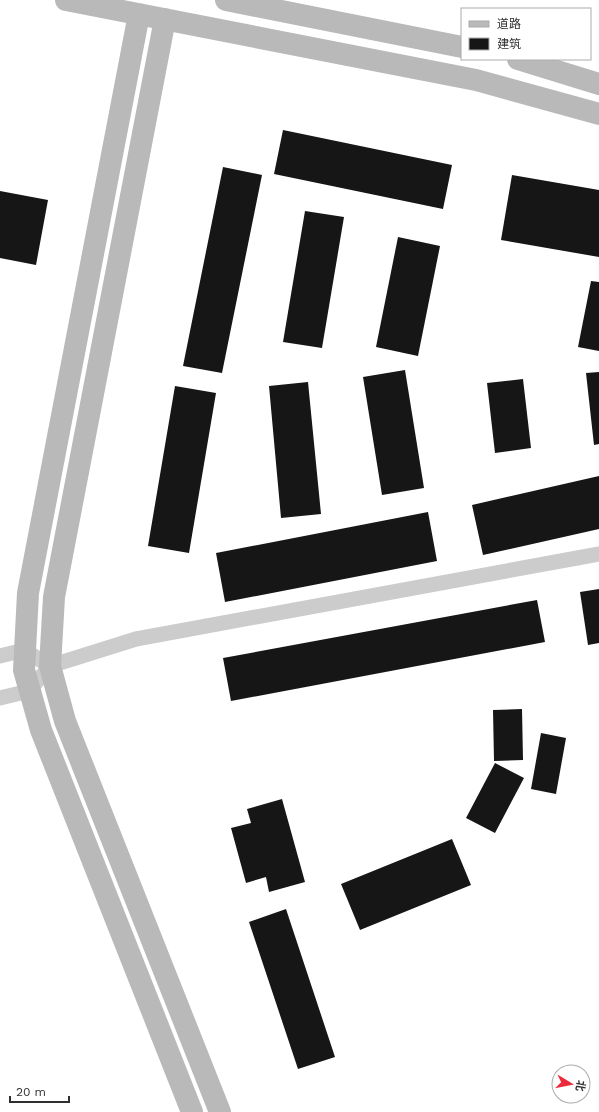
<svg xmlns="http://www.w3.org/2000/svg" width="599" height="1112" viewBox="0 0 599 1112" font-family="'Work Sans','Noto Sans SC',sans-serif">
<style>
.building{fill:#161616}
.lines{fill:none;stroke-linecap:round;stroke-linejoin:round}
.street{stroke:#ccc;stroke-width:15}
.secondary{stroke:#b9b9b9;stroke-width:22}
</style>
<rect width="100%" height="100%" fill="#fff"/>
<path class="building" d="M 283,130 L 452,165 L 443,209 L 274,174 Z
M 223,167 L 262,175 L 222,373 L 183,366 Z
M 512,175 L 599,190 L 599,257 L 501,240 Z
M 0,191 L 48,200 L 36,265 L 0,258 Z
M 305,211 L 344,217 L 322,348 L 283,342 Z
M 398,237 L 440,246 L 418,356 L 376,347 Z
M 591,281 L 599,282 L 599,351 L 578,347 Z
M 405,370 L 424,488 L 382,495 L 363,377 Z
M 599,372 L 599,444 L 594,445 L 586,373 Z
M 523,379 L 531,448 L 495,453 L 487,383 Z
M 308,382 L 321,514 L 281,518 L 269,386 Z
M 175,386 L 216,393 L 189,553 L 148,546 Z
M 599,476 L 599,529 L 483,555 L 472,505 Z
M 428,512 L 437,561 L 225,602 L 216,553 Z
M 599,589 L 599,643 L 588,645 L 580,592 Z
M 537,600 L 545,642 L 231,701 L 223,658 Z
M 522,709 L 523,760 L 494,761 L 493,710 Z
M 541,733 L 566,738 L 556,794 L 531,789 Z
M 495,763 L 524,778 L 495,833 L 466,818 Z
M 282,799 L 305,882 L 269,892 L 266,877 L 246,883 L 231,828 L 251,823 L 247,809 Z
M 452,839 L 471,885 L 360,930 L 341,884 Z
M 286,909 L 335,1057 L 298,1069 L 249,922 Z"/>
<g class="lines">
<path class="street" d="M 0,656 L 24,650 L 50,666
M 0,698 L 29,691 L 50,666 L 136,639 L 599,554"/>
<path class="secondary" d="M 66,0 L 476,80 L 599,114
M 226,0 L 462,47
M 139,14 L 28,593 L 24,670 L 41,730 L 192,1112
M 165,19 L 54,597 L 50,666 L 65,721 L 220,1112
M 518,59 L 599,84"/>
</g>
<rect x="461" y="8" width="130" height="52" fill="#ffffff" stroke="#acacac"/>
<rect x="469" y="21" width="20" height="6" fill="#b9b9b9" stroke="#acacac"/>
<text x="497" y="28" font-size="12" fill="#2f2f2f">道路</text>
<rect x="469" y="38" width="20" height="12" fill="#161616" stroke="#acacac"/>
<text x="497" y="48" font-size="12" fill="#2f2f2f">建筑</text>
<g transform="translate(571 1084) rotate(100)"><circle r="19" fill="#ffffff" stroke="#acacac"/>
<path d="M0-3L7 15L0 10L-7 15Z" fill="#ed2a39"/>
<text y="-6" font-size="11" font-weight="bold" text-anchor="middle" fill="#2f2f2f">北</text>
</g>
<path d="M10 1096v6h59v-6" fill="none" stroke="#2f2f2f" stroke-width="2"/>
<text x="16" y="1096" font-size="12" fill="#2f2f2f" stroke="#ffffff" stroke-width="3" paint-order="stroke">20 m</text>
</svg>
